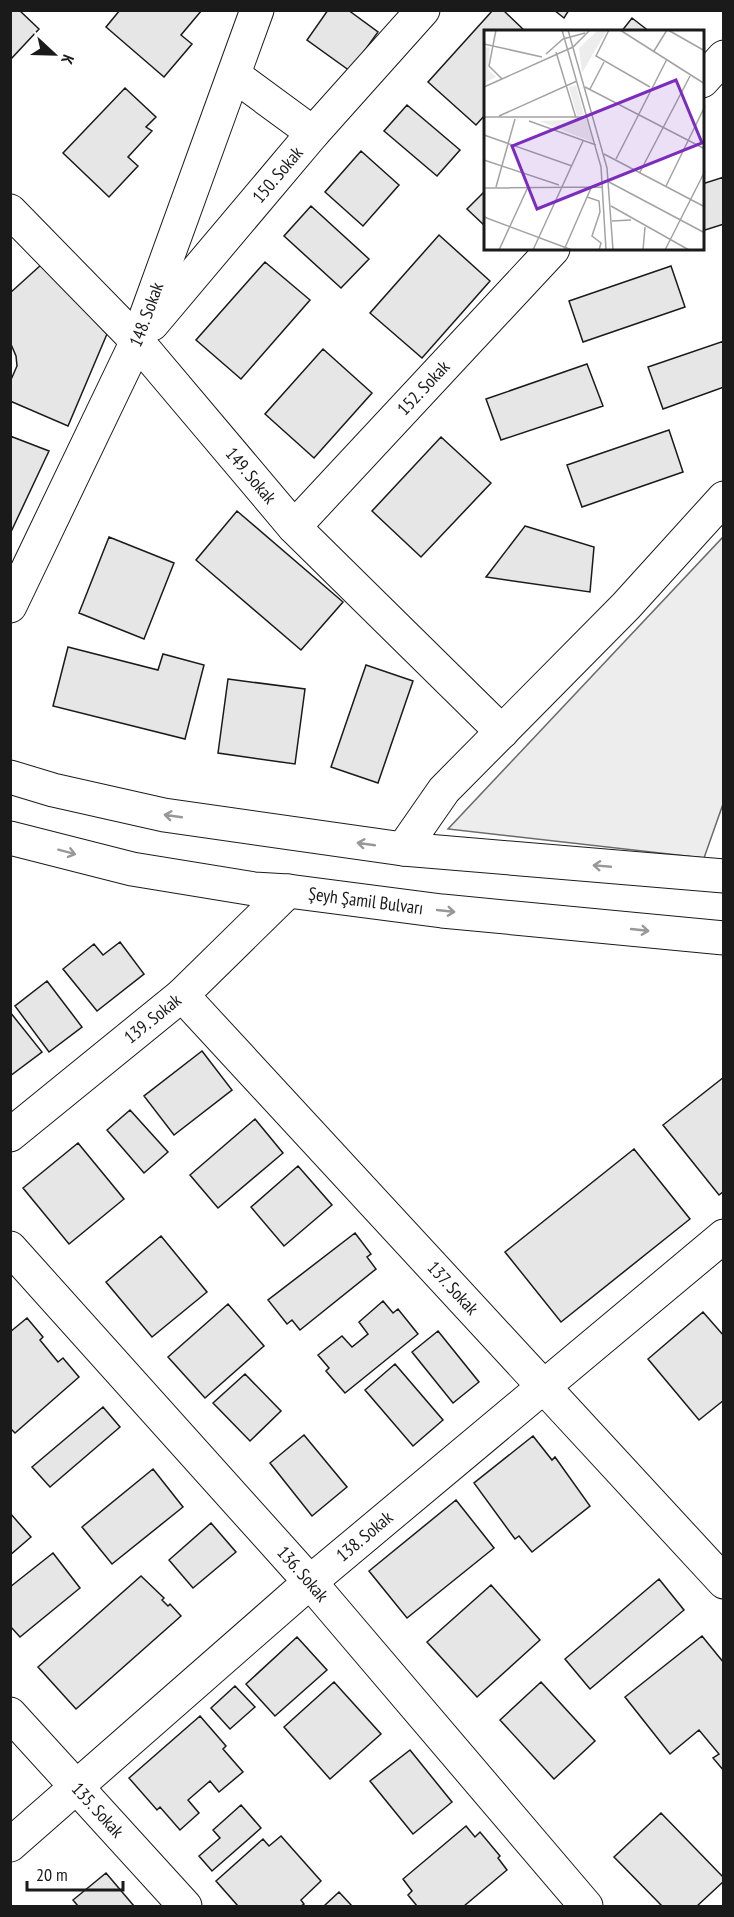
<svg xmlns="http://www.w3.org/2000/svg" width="734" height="1917" viewBox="0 0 734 1917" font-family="'PT Sans Narrow',sans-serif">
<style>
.built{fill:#ededed;stroke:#6a6a6a;stroke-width:1.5}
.building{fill:#e6e6e6;stroke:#1a1a1a;stroke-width:1.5}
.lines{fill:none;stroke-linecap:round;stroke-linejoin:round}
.minor-casing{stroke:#1a1a1a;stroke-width:35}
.major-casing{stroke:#1a1a1a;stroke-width:35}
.minor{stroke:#fff;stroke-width:33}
.major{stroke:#fff;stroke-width:33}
.oneway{stroke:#989898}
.labels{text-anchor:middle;stroke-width:4.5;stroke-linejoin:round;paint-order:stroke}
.street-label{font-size:18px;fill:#1a1a1a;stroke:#fff}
.inset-road{fill:none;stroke:#a3a3a3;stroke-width:1.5}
.view{fill:#7b2cbf;fill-opacity:0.15;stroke:#7b2cbf;stroke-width:3}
.inset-edge{fill:none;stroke:#1a1a1a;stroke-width:3}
</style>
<rect width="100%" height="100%" fill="#fff"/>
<path class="built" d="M 723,537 L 723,804 L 704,858 L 448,829 Z"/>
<path class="building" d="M 10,10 L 19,10 L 39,29 L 10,60 Z
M 120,10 L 202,10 L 181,35 L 192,44 L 164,77 L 106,27 Z
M 328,10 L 348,10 L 378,32 L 350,71 L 307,40 Z
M 493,10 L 503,10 L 526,32 L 485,32 L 485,115 L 476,125 L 428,82 Z
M 554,10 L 569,10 L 564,18 Z
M 632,18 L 650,32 L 621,32 Z
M 125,88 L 156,117 L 146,127 L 152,131 L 128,157 L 138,166 L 109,197 L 63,153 Z
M 407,105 L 460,150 L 437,176 L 384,131 Z
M 361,151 L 399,185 L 363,226 L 325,192 Z
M 724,177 L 724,224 L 702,231 L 702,184 Z
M 485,191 L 485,226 L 467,209 Z
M 311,206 L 369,259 L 341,288 L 284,236 Z
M 439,235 L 490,281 L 422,358 L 370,313 Z
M 265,262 L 310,300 L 241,379 L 196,340 Z
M 42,264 L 107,334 L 68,426 L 10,401 L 10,382 L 17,366 L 16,356 L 10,342 L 10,293 Z
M 671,266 L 685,307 L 583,342 L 569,301 Z
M 724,341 L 724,387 L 663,409 L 648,367 Z
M 323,349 L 372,393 L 314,458 L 265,414 Z
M 587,364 L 603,406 L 501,440 L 486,399 Z
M 669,430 L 683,472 L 582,507 L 567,465 Z
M 10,436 L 49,451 L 10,534 Z
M 441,437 L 491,483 L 421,557 L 372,511 Z
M 237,511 L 343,602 L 301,650 L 196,560 Z
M 525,526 L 594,547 L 590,592 L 486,577 Z
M 109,537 L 174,563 L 144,639 L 79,613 Z
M 68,647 L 158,670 L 163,654 L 204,665 L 185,739 L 53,706 Z
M 366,665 L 413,681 L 378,783 L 331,767 Z
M 228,679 L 305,689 L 295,764 L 218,753 Z
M 120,942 L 144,974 L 97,1011 L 63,969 L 94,944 L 103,955 Z
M 47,981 L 82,1027 L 49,1052 L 15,1006 Z
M 10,1012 L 42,1052 L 10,1076 Z
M 202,1051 L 232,1090 L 174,1135 L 144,1096 Z
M 724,1077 L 724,1191 L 719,1195 L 663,1125 Z
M 130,1110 L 168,1152 L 144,1173 L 107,1130 Z
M 255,1119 L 283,1153 L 218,1208 L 190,1175 Z
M 78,1143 L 124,1199 L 69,1244 L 23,1188 Z
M 634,1149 L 690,1219 L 561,1322 L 505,1252 Z
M 298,1166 L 332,1205 L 284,1246 L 251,1207 Z
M 355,1233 L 371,1254 L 367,1257 L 376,1269 L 300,1330 L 292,1320 L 287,1324 L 268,1300 Z
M 161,1236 L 207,1292 L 152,1337 L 106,1282 Z
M 383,1301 L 393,1313 L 398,1309 L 418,1334 L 345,1393 L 326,1371 L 329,1368 L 318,1355 L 342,1336 L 352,1347 L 368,1334 L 359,1322 Z
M 228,1304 L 264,1346 L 205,1398 L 168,1357 Z
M 703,1312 L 724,1336 L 724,1400 L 699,1420 L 648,1359 Z
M 27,1318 L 43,1337 L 40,1340 L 58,1362 L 63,1358 L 79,1377 L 15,1433 L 10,1428 L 10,1332 Z
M 438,1331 L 479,1382 L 453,1403 L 412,1352 Z
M 395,1364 L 443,1420 L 413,1446 L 365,1390 Z
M 245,1374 L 281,1411 L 250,1441 L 213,1403 Z
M 103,1407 L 120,1427 L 50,1487 L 32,1467 Z
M 304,1435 L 347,1487 L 312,1516 L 270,1463 Z
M 533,1436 L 552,1460 L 555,1457 L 590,1506 L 532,1552 L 519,1536 L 515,1539 L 474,1483 Z
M 153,1469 L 183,1507 L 112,1564 L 82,1527 Z
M 456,1500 L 494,1548 L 407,1618 L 369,1571 Z
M 10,1513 L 31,1537 L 10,1555 Z
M 211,1523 L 236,1552 L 193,1588 L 169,1560 Z
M 53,1553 L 80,1588 L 20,1637 L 10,1626 L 10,1587 Z
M 141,1576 L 164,1598 L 162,1600 L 168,1606 L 170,1604 L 181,1616 L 76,1709 L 38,1667 Z
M 659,1579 L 684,1610 L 590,1689 L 565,1659 Z
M 491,1585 L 540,1640 L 477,1697 L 427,1642 Z
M 702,1636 L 724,1663 L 724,1771 L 713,1758 L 719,1754 L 699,1730 L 670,1754 L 625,1697 Z
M 297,1637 L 327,1670 L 275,1716 L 246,1684 Z
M 334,1682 L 381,1734 L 330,1779 L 284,1727 Z
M 541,1682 L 595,1741 L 554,1779 L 500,1720 Z
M 235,1686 L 255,1707 L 230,1729 L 211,1708 Z
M 200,1716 L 226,1746 L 223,1749 L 243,1772 L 219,1792 L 210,1781 L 188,1800 L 199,1813 L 180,1830 L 160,1807 L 157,1810 L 129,1778 Z
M 410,1750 L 452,1802 L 413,1834 L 370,1781 Z
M 241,1805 L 261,1828 L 212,1871 L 199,1856 L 220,1838 L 213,1830 Z
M 661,1813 L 724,1878 L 724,1881 L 697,1906 L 662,1906 L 614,1857 Z
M 466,1826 L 475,1837 L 480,1832 L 500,1856 L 498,1858 L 507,1870 L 464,1906 L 417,1906 L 408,1895 L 412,1891 L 403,1879 Z
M 281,1836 L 321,1881 L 301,1900 L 304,1904 L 301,1906 L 238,1906 L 216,1881 L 263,1839 L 269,1846 Z
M 106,1873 L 134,1906 L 78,1906 L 73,1900 Z
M 339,1892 L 352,1906 L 324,1906 Z"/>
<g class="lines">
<defs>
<g id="minor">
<path d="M 234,75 L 313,133"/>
<path d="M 702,81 L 724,57"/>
<path id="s1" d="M 10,211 L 137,341 L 294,527 L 502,732"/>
<path id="s2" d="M 152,324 L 313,133 L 423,10"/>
<path id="s3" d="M 294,527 L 553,249"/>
<path id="s4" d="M 10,606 L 137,341 L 257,10"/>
<path d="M 403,849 L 444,790 L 626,606 L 724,498"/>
<path id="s5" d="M 182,995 L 724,1582"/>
<path id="s6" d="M 10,1135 L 182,995 L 288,891"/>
<path id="s7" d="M 10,1248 L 310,1582 L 586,1906"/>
<path id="s8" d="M 10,1714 L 185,1906"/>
<path id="s9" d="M 10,1845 L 310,1582 L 724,1236"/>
</g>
<g id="major">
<path d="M 10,777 L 53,790 L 164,815 L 403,849 L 724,876"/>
<path id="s10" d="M 10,838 L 132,869 L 254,889 L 288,891 L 442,911 L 724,938"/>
</g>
</defs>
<use href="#minor" class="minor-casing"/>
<use href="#major" class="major-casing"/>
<use href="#minor" class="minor"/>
<use href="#major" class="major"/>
</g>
<defs><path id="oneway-shaft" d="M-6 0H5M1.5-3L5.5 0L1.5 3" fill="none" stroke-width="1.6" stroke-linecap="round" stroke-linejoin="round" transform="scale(1.5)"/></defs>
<g class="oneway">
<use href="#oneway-shaft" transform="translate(173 816) rotate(-172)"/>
<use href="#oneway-shaft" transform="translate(366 844) rotate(-172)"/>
<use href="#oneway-shaft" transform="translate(67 852) rotate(15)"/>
<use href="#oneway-shaft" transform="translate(602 866) rotate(-175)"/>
<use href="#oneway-shaft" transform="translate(446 911) rotate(6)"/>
<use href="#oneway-shaft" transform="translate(640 930) rotate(6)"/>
</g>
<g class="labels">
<g class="street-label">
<text dy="6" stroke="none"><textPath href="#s2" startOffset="195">150. Sokak</textPath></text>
<text dy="6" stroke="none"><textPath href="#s4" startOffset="322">148. Sokak</textPath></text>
<text dy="6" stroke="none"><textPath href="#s3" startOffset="190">152. Sokak</textPath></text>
<text dy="6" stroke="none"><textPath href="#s1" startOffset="358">149. Sokak</textPath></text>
<text dy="6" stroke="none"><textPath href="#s10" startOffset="362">Şeyh Şamil Bulvarı</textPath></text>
<text dy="6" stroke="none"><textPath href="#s6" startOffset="184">139. Sokak</textPath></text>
<text dy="6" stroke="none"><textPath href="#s5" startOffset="399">137. Sokak</textPath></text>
<text dy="6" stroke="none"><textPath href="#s9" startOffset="470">138. Sokak</textPath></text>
<text dy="6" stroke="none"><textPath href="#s7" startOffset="438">136. Sokak</textPath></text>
<text dy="6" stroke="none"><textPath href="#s8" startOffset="130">135. Sokak</textPath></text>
</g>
</g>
<g transform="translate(484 30)">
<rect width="220" height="220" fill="#fff"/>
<path d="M 114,0 L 123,0 L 98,43 L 95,18 ZM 0,17 L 6,18 L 4,39 L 12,47 L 0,53 ZM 92,55 L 100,85 L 93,86 L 85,57 ZM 102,89 L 109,112 L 55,91 Z" fill="#ededed"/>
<path class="inset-road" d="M 12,0 L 5,36 L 18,49M 78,0 L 117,137 L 122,220M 84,0 L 123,138 L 129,220M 125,0 L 112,26 L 166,57M 136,0 L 221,54M 184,0 L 221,21M 0,14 L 58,27M 170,21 L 183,0M 72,22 L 92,88M 62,24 L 79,9 L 101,3M 0,57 L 89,17 L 106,0M 101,57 L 221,119M 106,59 L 120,32M 15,86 L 93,51M 0,87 L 103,87M 45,91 L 112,115M 0,105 L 88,136M 120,124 L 221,177M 132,129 L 183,29M 0,130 L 75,155M 156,142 L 206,46M 125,152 L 221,203M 182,156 L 221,76M 12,157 L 31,89M 0,158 L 118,157M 103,167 L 115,171 L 116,182 L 108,206 L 117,213 L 115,220M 127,176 L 205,220M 0,187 L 88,220M 128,191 L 147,190M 15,220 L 44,157M 49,220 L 99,111M 80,220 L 107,158M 159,220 L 161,197M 181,220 L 221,141"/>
<path class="view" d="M 192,50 L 218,113 L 53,179 L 28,116 Z"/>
<rect width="220" height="220" class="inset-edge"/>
</g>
<rect width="734" height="1917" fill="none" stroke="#1a1a1a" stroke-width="24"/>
<g transform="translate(54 54) rotate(112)" stroke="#ffffff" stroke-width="4.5" paint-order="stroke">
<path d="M0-4.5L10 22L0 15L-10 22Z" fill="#1a1a1a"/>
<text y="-9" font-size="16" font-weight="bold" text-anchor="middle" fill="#1a1a1a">K</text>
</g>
<path d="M27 1881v9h96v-9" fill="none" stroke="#1a1a1a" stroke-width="3"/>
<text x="36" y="1881" font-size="18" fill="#1a1a1a" stroke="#ffffff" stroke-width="4.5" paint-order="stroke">20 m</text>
</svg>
